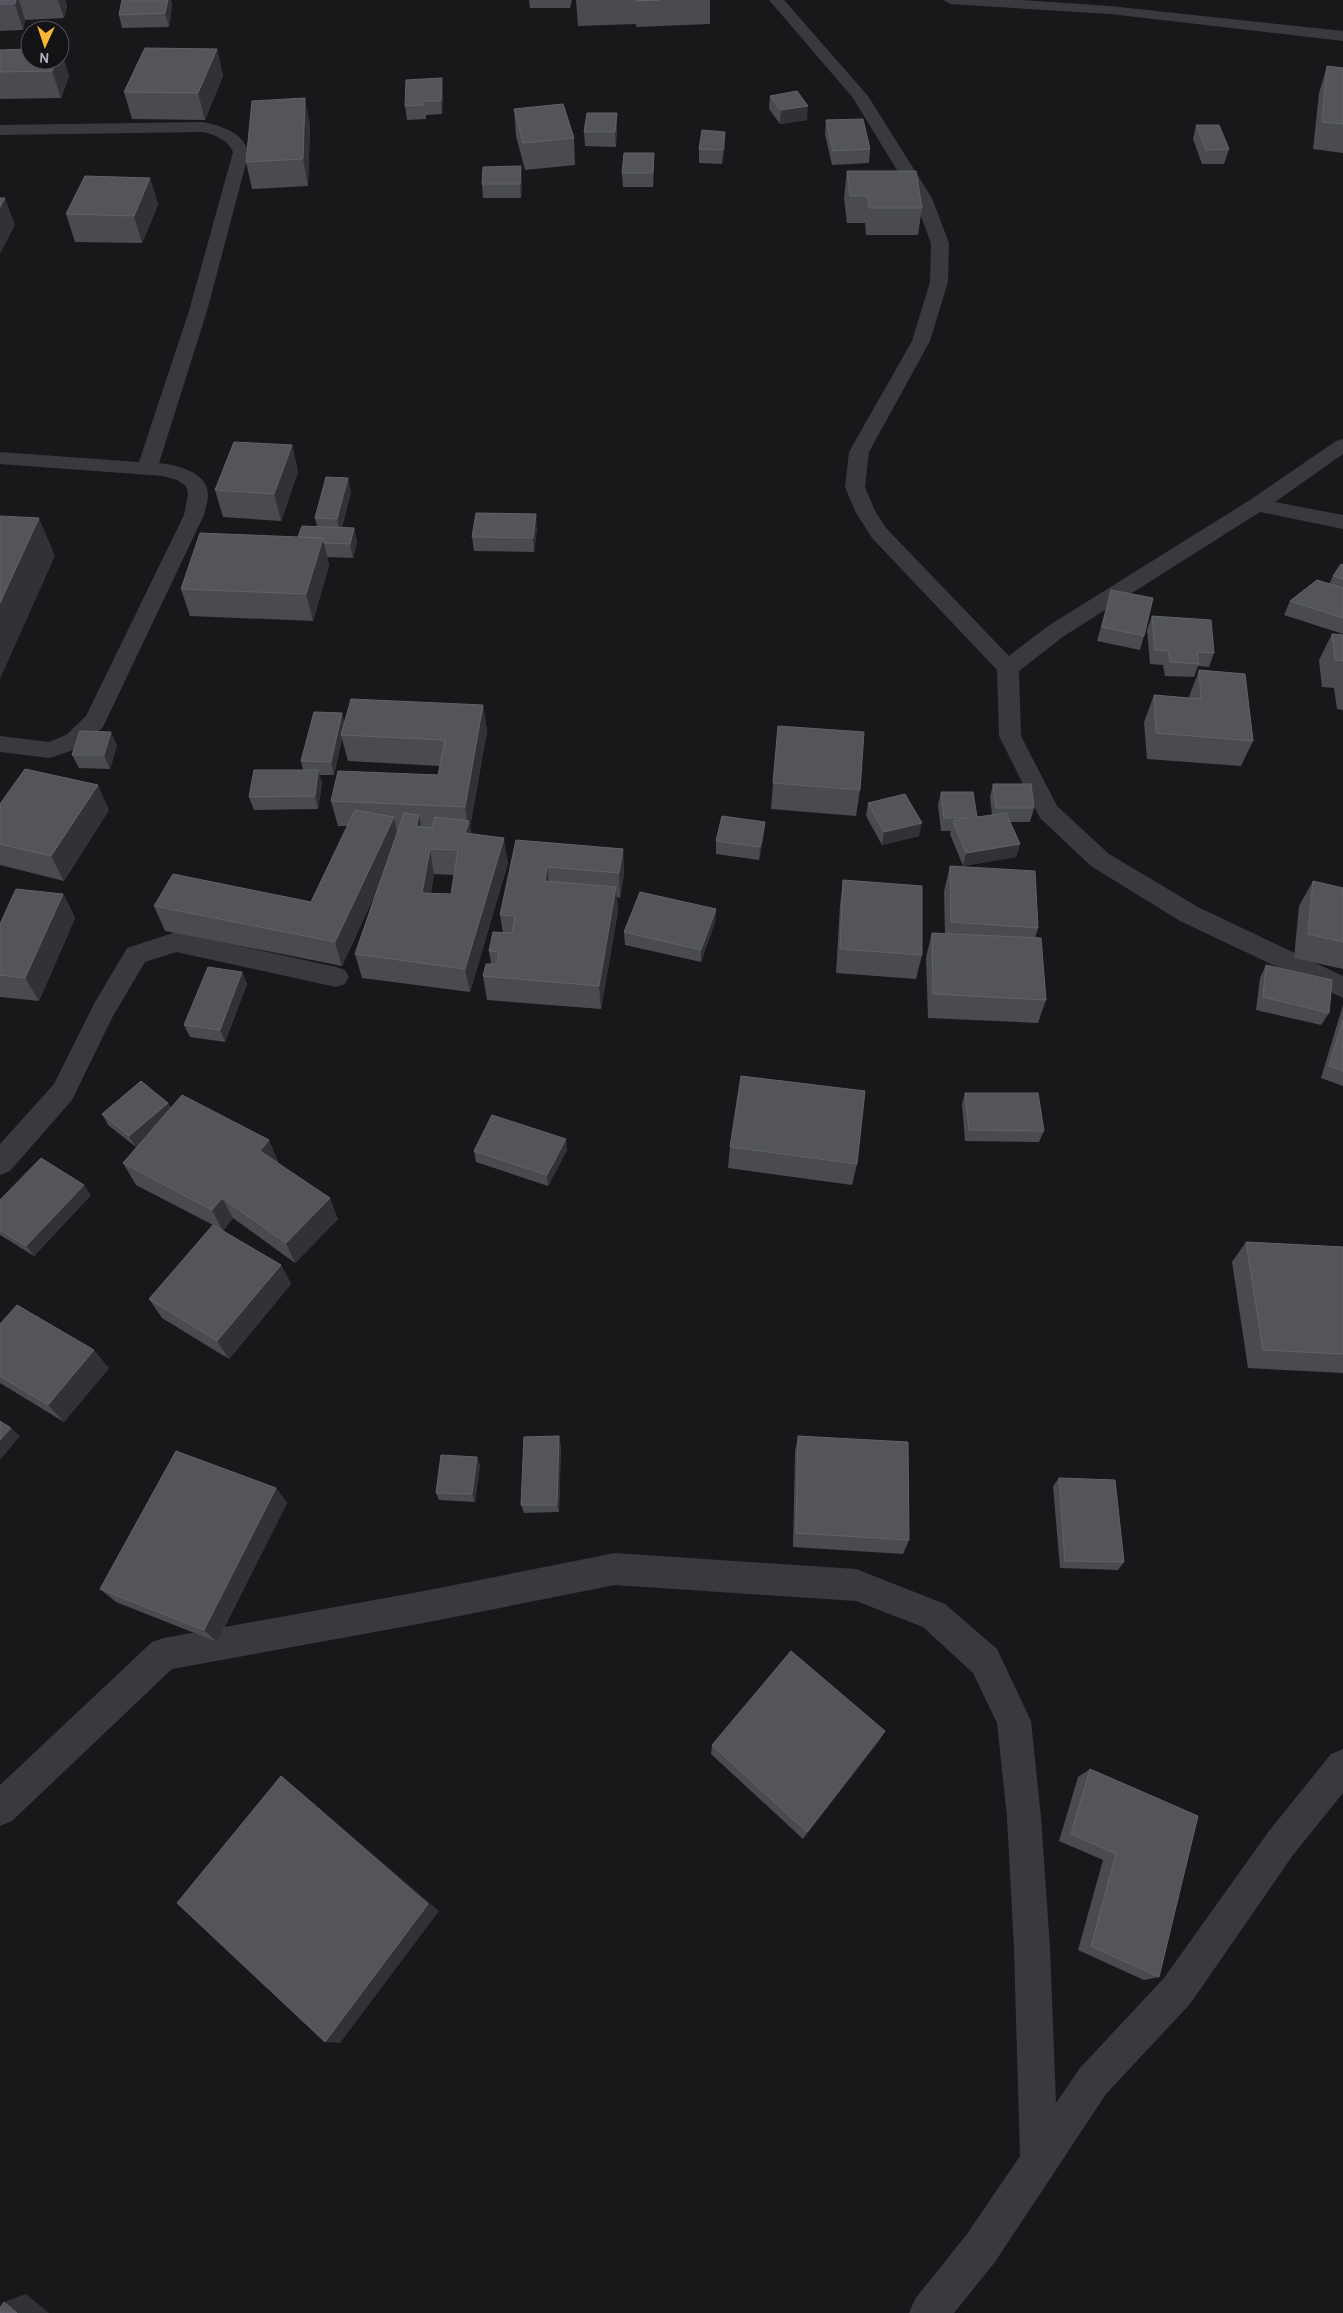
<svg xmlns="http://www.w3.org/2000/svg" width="1343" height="2313" viewBox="0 0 1343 2313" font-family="Overpass,sans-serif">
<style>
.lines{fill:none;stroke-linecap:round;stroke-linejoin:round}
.minor{fill:#393a40;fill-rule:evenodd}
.wall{fill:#494b50;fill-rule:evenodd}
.shaded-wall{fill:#313236}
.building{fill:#54555b;stroke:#61636a;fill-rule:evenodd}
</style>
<rect width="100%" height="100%" fill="#18181b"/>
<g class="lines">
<path class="minor" d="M 769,0 L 784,0 L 868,96 L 932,198 L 949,243 L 948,282 L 930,341 L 869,452 L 865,487 L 875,511 L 886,528 L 1009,656 L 1048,626 L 1250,500 L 1336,441 L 1343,439 L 1343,454 L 1275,502 L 1343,515 L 1343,529 L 1260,512 L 1064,636 L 1019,671 L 1021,736 L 1057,806 L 1109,854 L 1198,907 L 1343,976 L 1343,998 L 1180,921 L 1091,866 L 1040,818 L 999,736 L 997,670 L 872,538 L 855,511 L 845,487 L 849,452 L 912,341 L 930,282 L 931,243 L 914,198 L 853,98 Z
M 943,0 L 1021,0 L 1110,6 L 1343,31 L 1343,41 L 1110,14 L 950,4 Z
M 203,122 C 223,127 241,131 249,152 L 207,311 L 159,463 C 177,465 208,472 208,495 C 208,502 205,509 204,515 L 103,727 L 82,747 L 50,758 L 0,752 L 0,736 L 49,742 L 66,735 L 86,716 L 184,515 L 188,494 L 186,486 L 177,480 L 163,476 L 0,464 L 0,452 L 139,462 L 189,311 L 233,152 C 228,140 216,135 203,132 L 0,135 L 0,125 Z
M 176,932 L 336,967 L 345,970 L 349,977 L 345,984 L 336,987 L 176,952 L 145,962 L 113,1016 L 72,1100 L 10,1171 L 0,1175 L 0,1144 L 54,1084 L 94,1004 L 127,948 Z
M 615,1553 L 856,1569 L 945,1604 L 997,1649 L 1031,1721 L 1041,1817 L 1050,1948 L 1056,2103 L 1080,2068 L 1164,1978 L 1269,1831 L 1331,1754 L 1343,1749 L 1343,1793 L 1293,1855 L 1190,2004 L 1106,2094 L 995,2262 L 954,2313 L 909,2313 L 915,2299 L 967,2234 L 1020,2156 L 1014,1948 L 1007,1817 L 997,1723 L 973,1673 L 923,1627 L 856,1601 L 615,1585 L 424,1623 L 172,1669 L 12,1821 L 0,1826 L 0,1785 L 152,1642 L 164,1638 L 424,1591 Z"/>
</g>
<path class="wall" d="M 0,0 L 66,0 L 65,1 L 67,6 L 64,18 L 25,20 L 23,30 L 0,31 Z
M 122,0 L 171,0 L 172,6 L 169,27 L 122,28 L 119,15 Z
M 529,0 L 572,0 L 570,8 L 530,8 Z
M 576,0 L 710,0 L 710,24 L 636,27 L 636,24 L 578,26 Z
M 217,49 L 223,76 L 205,120 L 132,119 L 124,92 Z
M 0,50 L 69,76 L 61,98 L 0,99 Z
M 1327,66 L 1343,68 L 1343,153 L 1313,149 L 1319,93 Z
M 443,92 L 442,114 L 426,115 L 426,119 L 407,120 L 405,106 Z
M 770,96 L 807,120 L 780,124 L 769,109 Z
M 514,109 L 574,138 L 575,165 L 525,170 L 516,136 Z
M 826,120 L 870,149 L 869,163 L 832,165 L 825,134 Z
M 310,125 L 308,186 L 252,189 L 246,162 Z
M 1196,125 L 1229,149 L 1224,164 L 1202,164 L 1193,139 Z
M 617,127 L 616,147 L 585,146 L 584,132 Z
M 725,132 L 725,146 L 722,164 L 699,163 L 699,149 Z
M 654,167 L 653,187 L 623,187 L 622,173 Z
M 847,171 L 922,208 L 918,235 L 866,235 L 865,223 L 847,223 L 844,198 Z
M 150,178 L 158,205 L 142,243 L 75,242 L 66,214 Z
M 522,180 L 521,198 L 483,198 L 482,184 Z
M 292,445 L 298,472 L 281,521 L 223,517 L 215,490 Z
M 351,492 L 342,527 L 354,528 L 357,542 L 353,558 L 327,557 L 329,565 L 313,621 L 190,616 L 181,589 L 298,537 L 317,526 L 315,518 Z
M 537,528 L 534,552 L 474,551 L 472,537 Z
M 1343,565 L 1343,634 L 1284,615 L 1290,601 L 1329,584 L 1333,576 Z
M 1111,590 L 1144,636 L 1140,650 L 1097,641 Z
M 1152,616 L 1214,653 L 1209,667 L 1198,666 L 1194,677 L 1165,676 L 1163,665 L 1150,664 L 1147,630 Z
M 1332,634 L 1343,635 L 1343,710 L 1337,709 L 1334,688 L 1322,687 L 1319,660 Z
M 1199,670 L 1253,741 L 1241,766 L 1147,759 L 1144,722 L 1154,695 L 1189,698 L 1189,697 Z
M 483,705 L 487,731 L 470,827 L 471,834 L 508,863 L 470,992 L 362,978 L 355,954 L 376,892 L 342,966 L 165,931 L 154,906 L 311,902 L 347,826 L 338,826 L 331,801 L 438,775 L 440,766 L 348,761 L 342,739 L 334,775 L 319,775 L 322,783 L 318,809 L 254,810 L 249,797 L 303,770 L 301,761 L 342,713 L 344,723 ZM 434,874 L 454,875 L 451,894 L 431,893 Z
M 117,745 L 110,769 L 79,768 L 72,755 Z
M 773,783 L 860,790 L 856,816 L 771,809 Z
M 993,784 L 1034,808 L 1030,822 L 1010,822 L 1020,844 L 1016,857 L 963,866 L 950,834 L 951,831 L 941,831 L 938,805 L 941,792 L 977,817 L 992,815 L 990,797 Z
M 868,803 L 919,836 L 882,845 L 866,816 Z
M 0,804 L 109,810 L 64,881 L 0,865 Z
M 765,822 L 764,835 L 759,860 L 716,854 L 716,841 Z
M 516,840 L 623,849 L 624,874 L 620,898 L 617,897 L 618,911 L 601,1009 L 487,1000 L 483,976 L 491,964 L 489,951 L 503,933 L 500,915 Z
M 950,866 L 1038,928 L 1035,938 L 1046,1000 L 1038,1023 L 928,1018 L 926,957 L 932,933 L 945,934 L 944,891 Z
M 843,880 L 922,955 L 916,979 L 836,973 L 840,905 Z
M 1313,881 L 1343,888 L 1343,969 L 1294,958 L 1299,906 Z
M 63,894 L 75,918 L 39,1001 L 0,997 L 0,924 Z
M 716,909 L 715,922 L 701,962 L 625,945 L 624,932 Z
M 1266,965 L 1329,1013 L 1321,1025 L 1256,1010 L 1260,978 Z
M 242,972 L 247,984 L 225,1042 L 190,1037 L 184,1025 Z
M 1343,1005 L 1343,1086 L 1321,1078 Z
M 965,1093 L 1044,1131 L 1039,1142 L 965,1141 L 962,1104 Z
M 168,1103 L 171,1108 L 278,1161 L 277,1163 L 338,1219 L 295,1263 L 233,1218 L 223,1231 L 281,1265 L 291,1284 L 229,1359 L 162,1318 L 149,1299 L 213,1225 L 136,1185 L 123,1163 L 140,1144 L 136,1147 L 108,1125 L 102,1114 Z
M 730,1147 L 857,1164 L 852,1185 L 728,1168 Z
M 567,1150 L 548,1186 L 476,1162 L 474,1151 Z
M 91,1195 L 34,1256 L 0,1235 L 0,1200 Z
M 1246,1242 L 1343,1247 L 1343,1373 L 1248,1368 L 1232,1262 Z
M 0,1324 L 109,1368 L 64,1422 L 0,1383 Z
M 798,1436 L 909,1540 L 903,1554 L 793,1547 L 795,1452 Z
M 561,1445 L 559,1512 L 524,1513 L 521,1505 Z
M 480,1465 L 475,1502 L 439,1500 L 436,1493 Z
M 1059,1478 L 1124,1562 L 1118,1570 L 1060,1568 L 1053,1486 Z
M 276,1488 L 287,1503 L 217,1642 L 116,1602 L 100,1589 Z
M 885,1731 L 879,1741 L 803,1839 L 711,1754 L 712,1745 Z
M 1090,1769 L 1159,1977 L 1144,1980 L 1078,1950 L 1103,1860 L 1059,1841 L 1078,1777 Z"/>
<path class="shaded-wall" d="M 16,0 L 19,0 L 25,20 L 23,30 L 15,4 Z
M 58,0 L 65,0 L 67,6 L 64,18 Z
M 168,0 L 171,0 L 172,6 L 169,27 L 165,13 Z
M 61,49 L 69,76 L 61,98 L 52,71 L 57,60 L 60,60 L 60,51 Z
M 217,49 L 223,76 L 205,120 L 198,93 Z
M 442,78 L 443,92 L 442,114 L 441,101 Z
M 305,98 L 310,125 L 308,186 L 303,159 Z
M 808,106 L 807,120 L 780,124 L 781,110 Z
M 617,113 L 617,127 L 616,147 L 615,132 Z
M 725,132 L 725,146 L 722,164 L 723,150 Z
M 654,153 L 654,167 L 653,187 L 653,173 Z
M 521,166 L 522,180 L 521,198 L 520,184 Z
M 150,178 L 158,205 L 142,243 L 134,216 Z
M 5,198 L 15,225 L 0,254 L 0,207 Z
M 292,445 L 298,472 L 281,521 L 274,494 Z
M 348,478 L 351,492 L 340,533 L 337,519 Z
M 536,514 L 537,528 L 534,552 L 533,538 Z
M 39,518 L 55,556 L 0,679 L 0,603 Z
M 354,528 L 357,542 L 353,558 L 350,544 Z
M 323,538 L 329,565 L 313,621 L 306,594 Z
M 483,705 L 487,731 L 470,827 L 473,846 L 465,833 L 468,825 L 465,807 Z
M 342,713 L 345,727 L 341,735 L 342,739 L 334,775 L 331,762 Z
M 111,732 L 117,745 L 110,769 L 104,755 Z
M 318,770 L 322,783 L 318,809 L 315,796 Z
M 98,785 L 109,810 L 64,881 L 51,856 Z
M 419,815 L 424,840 L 416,826 Z
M 394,817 L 399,842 L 342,966 L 335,942 Z
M 765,822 L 764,835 L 759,860 L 760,847 Z
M 922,823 L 919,836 L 882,845 L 884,832 Z
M 504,838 L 508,863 L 470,992 L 465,969 Z
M 1020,844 L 1016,857 L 963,866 L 966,853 Z
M 430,849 L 434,874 L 427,917 L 422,893 Z
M 623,849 L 624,874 L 620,898 L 619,873 Z
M 547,867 L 550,892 L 545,881 Z
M 616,887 L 618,911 L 601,1009 L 599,986 Z
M 63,894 L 75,918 L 39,1001 L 25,978 Z
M 716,909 L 715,922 L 701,962 L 701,950 Z
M 242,972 L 247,984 L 225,1042 L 220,1030 Z
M 168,1103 L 174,1115 L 136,1147 L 129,1136 Z
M 566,1139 L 567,1150 L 548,1186 L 547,1175 Z
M 269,1140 L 278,1161 L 269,1172 L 260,1151 Z
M 84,1185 L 91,1195 L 34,1256 L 26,1246 Z
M 222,1198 L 233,1218 L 223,1231 L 212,1210 Z
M 330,1198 L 338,1219 L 295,1263 L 286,1243 Z
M 281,1265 L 291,1284 L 229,1359 L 217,1341 Z
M 94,1350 L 109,1368 L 64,1422 L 48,1405 Z
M 11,1428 L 20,1436 L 0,1460 L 0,1440 Z
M 559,1436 L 561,1445 L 559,1512 L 557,1505 Z
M 477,1457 L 480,1465 L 475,1502 L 472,1494 Z
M 276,1488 L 287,1503 L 217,1642 L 204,1630 Z
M 885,1731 L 879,1741 L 803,1839 L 807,1832 Z
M 281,1776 L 296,1788 L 439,1911 L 340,2043 L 325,2042 Z
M 26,2294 L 49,2313 L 17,2313 L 4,2302 Z"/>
<path class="building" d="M 0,0 L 16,0 L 15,4 L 0,4 Z
M 122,0 L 168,0 L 165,13 L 119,15 Z
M 636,0 L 659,0 L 636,1 Z
M 145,48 L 217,49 L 198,93 L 124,92 Z
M 30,49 L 30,60 L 57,60 L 52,71 L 0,72 L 0,50 Z
M 1327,66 L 1343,68 L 1343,124 L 1322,122 Z
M 442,78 L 441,101 L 424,101 L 424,105 L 405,106 L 406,80 Z
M 797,91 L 808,106 L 781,110 L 770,96 Z
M 305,98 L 303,159 L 246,162 L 252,101 Z
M 563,104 L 574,138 L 523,143 L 514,109 Z
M 587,113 L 617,113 L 615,132 L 584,132 Z
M 863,119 L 870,149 L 833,151 L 826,120 Z
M 1196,125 L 1219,125 L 1229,149 L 1206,150 Z
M 702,130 L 725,132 L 723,150 L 699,149 Z
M 624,153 L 654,153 L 653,173 L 622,173 Z
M 521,166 L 520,184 L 482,184 L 483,167 Z
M 847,171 L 916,171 L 922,208 L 869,208 L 868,196 L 850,196 Z
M 85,176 L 150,178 L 134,216 L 66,214 Z
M 0,198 L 5,198 L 0,207 Z
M 234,442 L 292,445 L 274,494 L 215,490 Z
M 326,477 L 348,478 L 337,519 L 315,518 Z
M 476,513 L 536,514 L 533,538 L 472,537 Z
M 0,516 L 39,518 L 0,603 Z
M 302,526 L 354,528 L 350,544 L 324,543 L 323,538 L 298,537 Z
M 200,533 L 323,538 L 306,594 L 181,589 Z
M 1341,564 L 1343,565 L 1343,579 L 1333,576 Z
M 1317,580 L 1343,588 L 1343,618 L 1290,601 Z
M 1111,590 L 1153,598 L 1144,636 L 1102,627 Z
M 1152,616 L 1211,620 L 1214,653 L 1197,652 L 1199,664 L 1170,662 L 1168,651 L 1155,650 Z
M 1332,634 L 1343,635 L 1343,661 L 1335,660 Z
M 1199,670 L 1245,674 L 1253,741 L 1156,733 L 1154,695 L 1201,699 Z
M 351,699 L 483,705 L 465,807 L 331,801 L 338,771 L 438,775 L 445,740 L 341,735 Z
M 314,712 L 342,713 L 331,762 L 301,761 Z
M 778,726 L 864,732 L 860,790 L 773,783 Z
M 80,731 L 111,732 L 104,755 L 72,755 Z
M 25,769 L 98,785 L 51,856 L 0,844 L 0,804 Z
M 254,770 L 318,770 L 315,796 L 249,797 Z
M 993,784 L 1031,784 L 1034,808 L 996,808 Z
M 941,792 L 973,792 L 977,817 L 1006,813 L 1020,844 L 966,853 L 953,821 L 967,818 L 944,818 Z
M 905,794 L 922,823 L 884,832 L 868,803 Z
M 355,810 L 394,817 L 335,942 L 154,906 L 173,874 L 311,902 Z
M 404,813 L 419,815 L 416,826 L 432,828 L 435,817 L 469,821 L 465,833 L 504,838 L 465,969 L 355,954 ZM 430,849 L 458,850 L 451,894 L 422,893 Z
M 722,816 L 765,822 L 760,847 L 716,841 Z
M 516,840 L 623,849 L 619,873 L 547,867 L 545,881 L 616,887 L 599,986 L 483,976 L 486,964 L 497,964 L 499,952 L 489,951 L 493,932 L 512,933 L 515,916 L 500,915 Z
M 950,866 L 1035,871 L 1038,928 L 951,922 Z
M 843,880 L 922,886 L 922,955 L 840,949 Z
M 1313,881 L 1343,888 L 1343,942 L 1308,934 Z
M 16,889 L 63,894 L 25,978 L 0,975 L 0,924 Z
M 640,892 L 716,909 L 701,950 L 624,932 Z
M 932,933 L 1041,938 L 1046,1000 L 933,994 Z
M 1266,965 L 1332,980 L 1329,1013 L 1263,997 Z
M 208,967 L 242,972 L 220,1030 L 184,1025 Z
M 1343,1020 L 1343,1071 L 1329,1066 Z
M 741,1076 L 865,1091 L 857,1164 L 730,1147 Z
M 141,1081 L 168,1103 L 129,1136 L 102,1114 Z
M 965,1093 L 1038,1093 L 1044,1131 L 969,1130 Z
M 182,1095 L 269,1140 L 260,1151 L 330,1198 L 286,1243 L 222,1198 L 212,1210 L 123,1163 Z
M 492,1115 L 566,1139 L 547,1175 L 474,1151 Z
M 41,1158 L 84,1185 L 26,1246 L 0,1230 L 0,1200 Z
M 213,1225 L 281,1265 L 217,1341 L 149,1299 Z
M 1246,1242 L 1343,1247 L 1343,1354 L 1263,1350 Z
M 17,1305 L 94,1350 L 48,1405 L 0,1376 L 0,1324 Z
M 0,1421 L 11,1428 L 0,1440 Z
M 559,1436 L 557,1505 L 521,1505 L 524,1437 Z
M 798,1436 L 908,1442 L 909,1540 L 796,1533 Z
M 176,1451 L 276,1488 L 204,1630 L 100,1589 Z
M 441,1455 L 477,1457 L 472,1494 L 436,1493 Z
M 1059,1478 L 1115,1480 L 1124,1562 L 1065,1561 Z
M 791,1651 L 885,1731 L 807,1832 L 712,1745 Z
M 1090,1769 L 1198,1816 L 1159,1977 L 1091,1946 L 1116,1854 L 1071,1834 Z
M 281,1776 L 428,1904 L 325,2042 L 177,1903 Z
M 4,2302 L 17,2313 L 0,2313 L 0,2308 Z"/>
<g transform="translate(45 45) rotate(183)"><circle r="24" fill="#131316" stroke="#4f5158"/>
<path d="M0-4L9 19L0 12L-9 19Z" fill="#f6b735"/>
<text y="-8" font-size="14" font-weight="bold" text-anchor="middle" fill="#aaafba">N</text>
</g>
</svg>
